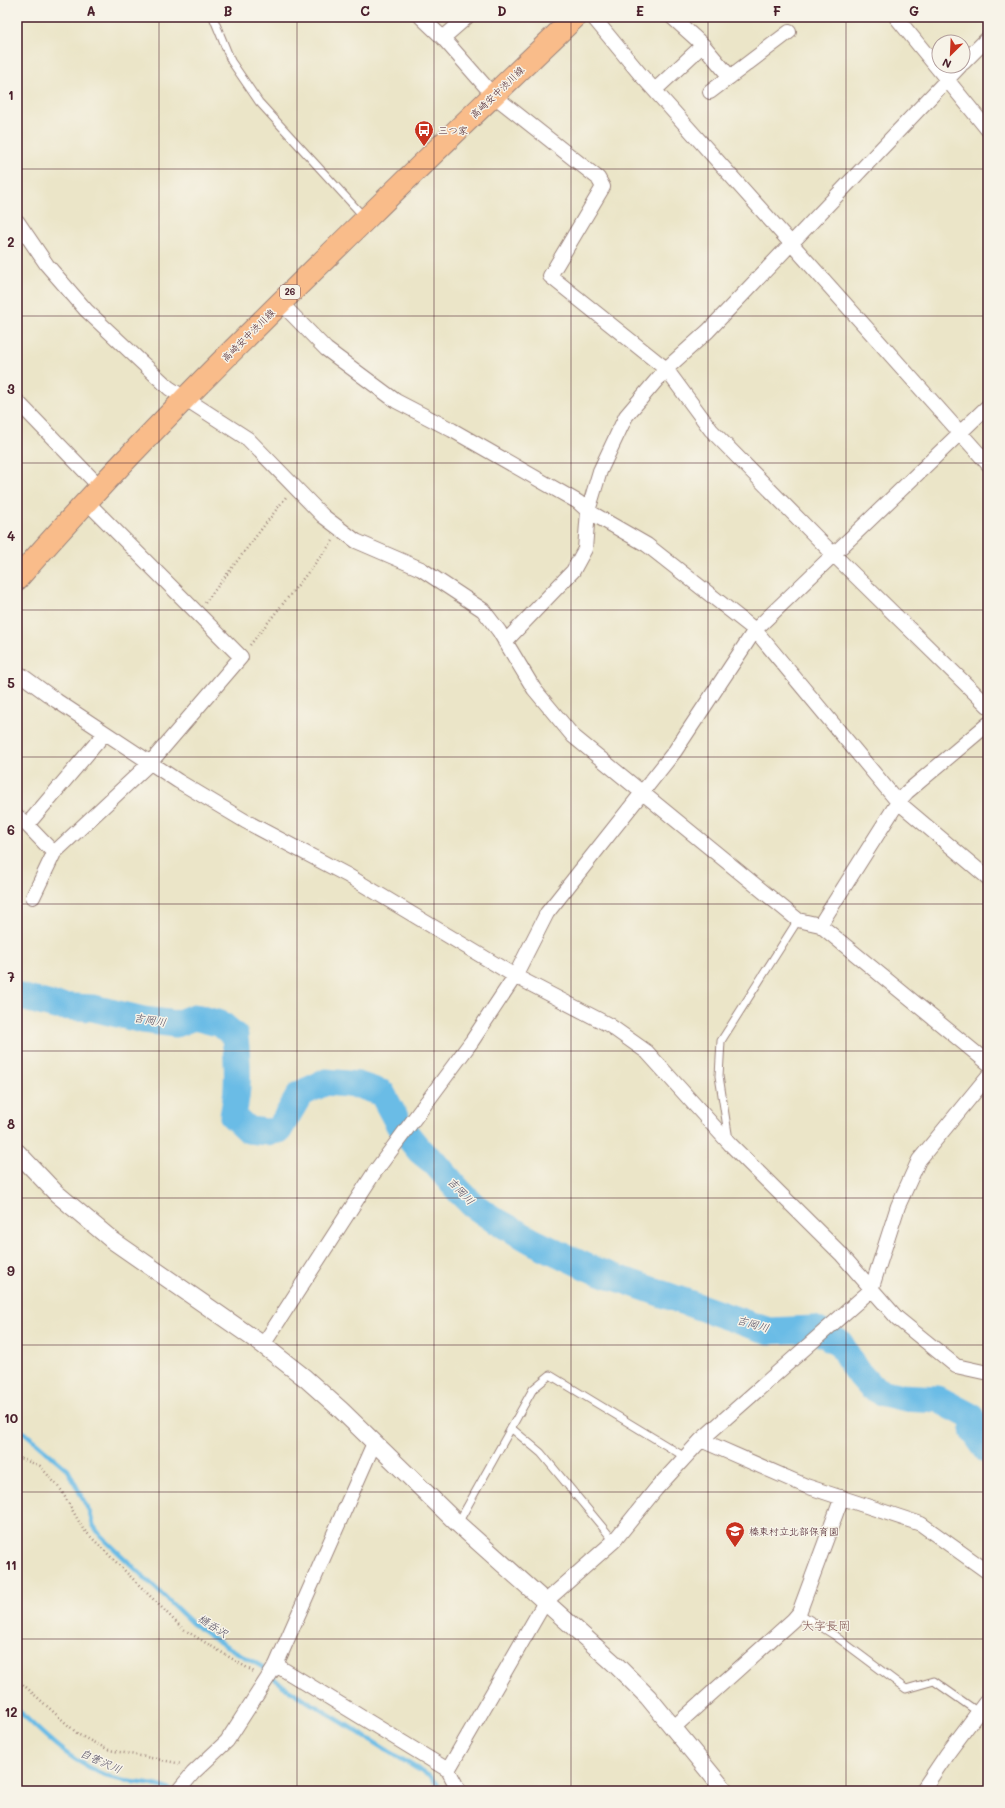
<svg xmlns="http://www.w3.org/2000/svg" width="1005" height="1808" viewBox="0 0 1005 1808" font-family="Mali,'Klee One',sans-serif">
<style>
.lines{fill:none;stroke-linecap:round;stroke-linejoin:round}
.stream{stroke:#6bbce6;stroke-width:4.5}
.river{stroke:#6bbce6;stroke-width:27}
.service-casing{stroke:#9a827a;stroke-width:9}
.minor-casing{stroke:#9a827a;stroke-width:16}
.tertiary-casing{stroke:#9a827a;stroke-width:19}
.primary-casing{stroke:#9a827a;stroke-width:24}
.path{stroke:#9a827a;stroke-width:2.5;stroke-dasharray:1 3;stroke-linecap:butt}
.service{stroke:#fff;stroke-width:7}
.minor{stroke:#fff;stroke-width:14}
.tertiary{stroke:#fff;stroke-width:17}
.primary{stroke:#f9bc8a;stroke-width:22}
.grid{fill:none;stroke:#4a1f2b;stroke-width:1;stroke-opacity:0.55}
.labels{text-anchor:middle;stroke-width:3;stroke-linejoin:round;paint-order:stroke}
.shield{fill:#f7f3e8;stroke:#7e5f64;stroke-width:1}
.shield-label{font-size:9px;font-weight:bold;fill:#4a1f2b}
.street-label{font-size:10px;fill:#4a1f2b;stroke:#f7f3e8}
.poi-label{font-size:10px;fill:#4a1f2b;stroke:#f7f3e8;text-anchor:start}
.water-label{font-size:11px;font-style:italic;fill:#544e63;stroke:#f7f3e8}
.quarter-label{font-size:12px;fill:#7e514f;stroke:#f7f3e8}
.neatline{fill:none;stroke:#4a1f2b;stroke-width:1.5}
.grid-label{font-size:13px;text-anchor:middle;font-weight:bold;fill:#4a1f2b}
</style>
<rect width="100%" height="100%" fill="#f7f3e8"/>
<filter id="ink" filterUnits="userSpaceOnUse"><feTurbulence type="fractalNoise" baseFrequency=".025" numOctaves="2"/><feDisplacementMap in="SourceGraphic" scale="8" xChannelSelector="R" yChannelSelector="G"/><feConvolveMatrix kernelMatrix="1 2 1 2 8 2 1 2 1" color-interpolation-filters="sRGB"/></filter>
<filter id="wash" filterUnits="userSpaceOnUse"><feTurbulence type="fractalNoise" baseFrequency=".012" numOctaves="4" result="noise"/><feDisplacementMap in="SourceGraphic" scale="16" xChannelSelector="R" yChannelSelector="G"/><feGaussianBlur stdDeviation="0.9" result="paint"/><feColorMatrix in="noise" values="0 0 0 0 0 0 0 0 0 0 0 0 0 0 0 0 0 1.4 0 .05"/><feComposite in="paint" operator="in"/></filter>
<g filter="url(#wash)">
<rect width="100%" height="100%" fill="#ebe5c8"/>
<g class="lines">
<path class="stream" d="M 17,1429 L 25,1433 L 68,1470 L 90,1513 L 93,1525 L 100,1535 L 193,1624 L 216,1640 L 264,1668 L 280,1684 L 429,1776 L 444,1791
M 17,1709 C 48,1739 71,1763 113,1778 C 130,1784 157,1782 172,1791"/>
<path class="river" d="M 17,996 L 55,1006 L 93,1008 L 143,1020 L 176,1024 L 194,1017 L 221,1024 L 235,1036 C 238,1066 239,1087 233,1116 L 248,1130 L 267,1132 L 279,1130 L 300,1094 L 326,1082 L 358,1085 L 382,1093 L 399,1125 L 420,1151 L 435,1163 L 459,1191 L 473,1205 L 493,1219 L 534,1242 L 589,1268 L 745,1323 L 769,1331 L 814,1329 L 840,1343 L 855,1369 L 871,1387 L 884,1393 L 901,1397 L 938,1399 L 972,1417 L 975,1433 L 988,1451"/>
</g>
</g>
<g filter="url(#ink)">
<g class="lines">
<defs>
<path id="service" d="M 213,17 L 231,61 L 259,102 L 365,218
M 729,1140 L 719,1076 L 721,1041 L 798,920
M 511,1428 L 541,1453 L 614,1541
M 458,1523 L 533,1389 L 550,1375 L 685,1457
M 799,1613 L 834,1635 L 906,1689 L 934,1681 L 978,1712"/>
<path id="minor" d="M 421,17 L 443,38 L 493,95 L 598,178 L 603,187 L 550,276 L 666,369 L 711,430 L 833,554 L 988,706
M 593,17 L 640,74 L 988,464
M 896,17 L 988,130
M 443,38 L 467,17
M 703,45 L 730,77
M 963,63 L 988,38
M 655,90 L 703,45 L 672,17
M 710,92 L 789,32
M 17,221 L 47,265 L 86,310 L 169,388 L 248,439 L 323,516 L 356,541 L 421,569 L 483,610 L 499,631 L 534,689 L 573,736 L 798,920 L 820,925 L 988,1063
M 280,302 L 326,349 L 396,401 L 452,430 L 578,502 L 588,511 L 647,545 L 755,630 L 898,802 L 988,878
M 17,401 L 101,488
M 505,642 L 573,571 L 585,549 L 588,511 L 600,471 L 626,416 L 666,369 L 708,331 L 960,66
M 17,672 L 57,701 L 178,781 L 245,821 L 347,875 L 515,976 L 609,1025 L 647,1052 L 730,1144 L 841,1254 L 897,1318 L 956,1366 L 988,1373
M 17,816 L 27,825 L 105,733
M 27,825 L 54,853
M 33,897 L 54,853 L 150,763 L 241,657 L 87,502
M 820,925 L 898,802 L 907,792 L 988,724
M 263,1345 L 374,1173 L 472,1041 L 515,976 L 547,913 L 675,751 L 755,630 L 988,406
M 701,1440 L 806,1486 L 921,1524 L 988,1572
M 276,1665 L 448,1770
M 673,1728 L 793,1620 L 799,1613 L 842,1497
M 178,1791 L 193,1773 L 227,1741 L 276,1665 L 374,1443
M 459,1791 L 448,1770 L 545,1602 L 614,1541 L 656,1489 L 701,1440 L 871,1290 L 898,1206 L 919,1160 L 988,1076
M 922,1791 L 947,1754 L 988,1699"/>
<path id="tertiary" d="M 17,1152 L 56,1193 L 112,1240 L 263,1345 L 305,1378 L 341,1410 L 457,1523 L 617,1666 L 648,1697 L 725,1791"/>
<path id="primary" d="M 17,579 C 127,453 246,336 366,219 C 435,151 505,84 575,17"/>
</defs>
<use href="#service" class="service-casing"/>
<use href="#minor" class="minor-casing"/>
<use href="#tertiary" class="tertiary-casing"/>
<use href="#primary" class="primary-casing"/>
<path class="path" d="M 205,603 L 286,497
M 250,645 L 333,541
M 17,1457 L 40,1466 L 61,1490 L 83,1529 L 183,1629 L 254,1672
M 17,1679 L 79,1735 L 109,1750 L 182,1764"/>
<use href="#service" class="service"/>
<use href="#minor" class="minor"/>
<use href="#tertiary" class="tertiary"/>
<use href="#primary" class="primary"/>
</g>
</g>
<path class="grid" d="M 159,17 L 159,1791M 297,17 L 297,1791M 434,17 L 434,1791M 571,17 L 571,1791M 708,17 L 708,1791M 846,17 L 846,1791M 17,169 L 988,169M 17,316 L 988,316M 17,463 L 988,463M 17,610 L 988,610M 17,757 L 988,757M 17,904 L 988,904M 17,1051 L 988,1051M 17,1198 L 988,1198M 17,1345 L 988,1345M 17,1492 L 988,1492M 17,1639 L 988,1639"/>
<defs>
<symbol id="bus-pin" viewBox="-11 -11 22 30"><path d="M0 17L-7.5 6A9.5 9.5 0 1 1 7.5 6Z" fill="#c8321e" stroke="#f7f3e8"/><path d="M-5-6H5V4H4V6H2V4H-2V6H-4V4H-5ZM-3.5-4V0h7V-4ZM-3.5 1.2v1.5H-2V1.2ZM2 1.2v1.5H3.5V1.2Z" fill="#fff"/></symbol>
<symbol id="school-pin" viewBox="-11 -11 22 30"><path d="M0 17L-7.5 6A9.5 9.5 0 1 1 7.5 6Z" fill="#c8321e" stroke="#f7f3e8"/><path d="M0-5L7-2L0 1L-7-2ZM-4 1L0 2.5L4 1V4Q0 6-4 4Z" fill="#fff"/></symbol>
</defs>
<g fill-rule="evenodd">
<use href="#bus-pin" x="413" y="119" width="22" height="30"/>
<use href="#school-pin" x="724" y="1520" width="22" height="30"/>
</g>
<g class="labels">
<rect class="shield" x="280" y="285" width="20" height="14" rx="3"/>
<g class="shield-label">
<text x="290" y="295">26</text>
</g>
<g class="street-label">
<text transform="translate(497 92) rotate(-44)" y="4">高崎安中渋川線</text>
<text transform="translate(248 335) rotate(-45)" y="4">高崎安中渋川線</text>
</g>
<g class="poi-label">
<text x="438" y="134">三つ家</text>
<text x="749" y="1535">榛東村立北部保育園</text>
</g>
<g class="water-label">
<text transform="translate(150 1020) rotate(9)" y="4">吉岡川</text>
<text transform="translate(461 1191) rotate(46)" y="4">吉岡川</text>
<text transform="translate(753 1324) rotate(16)" y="4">吉岡川</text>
<text transform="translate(213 1626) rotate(33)" y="4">樋呑沢</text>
<text transform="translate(101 1761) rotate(24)" y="4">自害沢川</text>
</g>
<g class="quarter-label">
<text x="826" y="1630">大字長岡</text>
</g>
</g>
<rect width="1005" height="1808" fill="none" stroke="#f7f3e8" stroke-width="44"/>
<g transform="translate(951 54) rotate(204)"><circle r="19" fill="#f7f3e8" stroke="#b29e9c"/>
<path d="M0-3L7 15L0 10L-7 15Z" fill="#c8321e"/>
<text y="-6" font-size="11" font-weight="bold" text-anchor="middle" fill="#4a1f2b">N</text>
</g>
<rect x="22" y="22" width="961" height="1764" class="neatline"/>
<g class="grid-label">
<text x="91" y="16">A</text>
<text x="228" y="16">B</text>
<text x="365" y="16">C</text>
<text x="502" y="16">D</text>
<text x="640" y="16">E</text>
<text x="777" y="16">F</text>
<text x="914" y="16">G</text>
<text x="11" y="100">1</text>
<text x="11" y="247">2</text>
<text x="11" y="394">3</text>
<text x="11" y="541">4</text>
<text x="11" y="688">5</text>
<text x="11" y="835">6</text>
<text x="11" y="982">7</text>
<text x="11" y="1129">8</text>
<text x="11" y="1276">9</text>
<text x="11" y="1423">10</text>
<text x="11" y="1570">11</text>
<text x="11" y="1717">12</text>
</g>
</svg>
